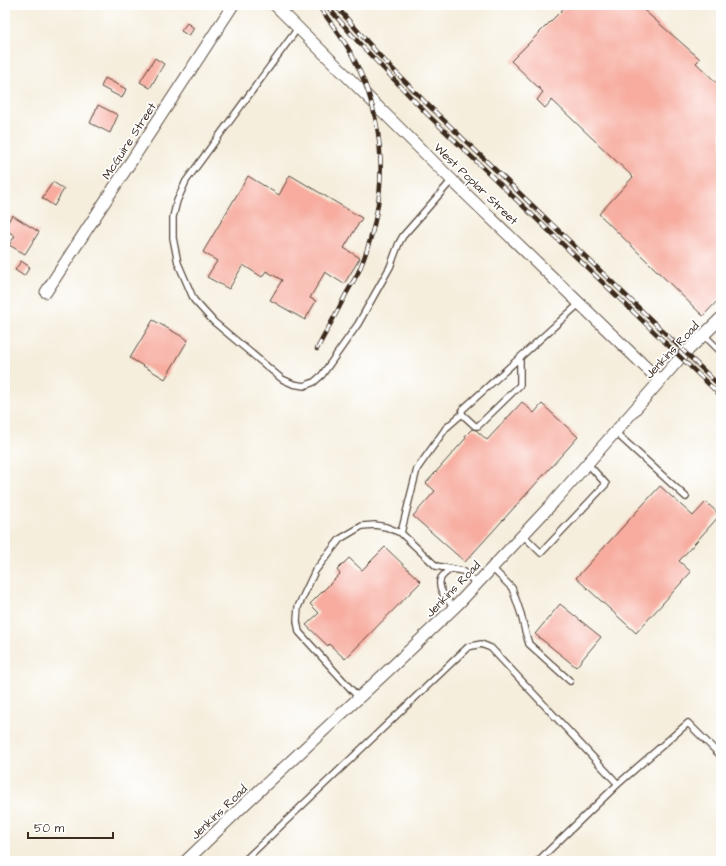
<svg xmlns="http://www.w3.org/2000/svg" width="726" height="866" viewBox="0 0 726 866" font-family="'Architects Daughter',sans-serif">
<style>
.building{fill:#f7ac9f}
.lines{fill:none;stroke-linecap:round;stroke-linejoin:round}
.lane-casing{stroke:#57473b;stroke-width:8}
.street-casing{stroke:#57473b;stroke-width:13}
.lane{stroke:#fff;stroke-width:5.5}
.street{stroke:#fff;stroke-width:11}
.rail-casing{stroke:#3b2a1e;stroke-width:4.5}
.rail{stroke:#fff;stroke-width:3;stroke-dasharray:9;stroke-linecap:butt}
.labels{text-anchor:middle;stroke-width:3.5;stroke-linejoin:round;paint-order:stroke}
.street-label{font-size:12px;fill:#3b2a1e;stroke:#fff}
</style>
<rect width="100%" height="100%" fill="#fff"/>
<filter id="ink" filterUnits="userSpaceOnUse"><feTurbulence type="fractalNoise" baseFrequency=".025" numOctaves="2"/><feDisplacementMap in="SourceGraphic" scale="8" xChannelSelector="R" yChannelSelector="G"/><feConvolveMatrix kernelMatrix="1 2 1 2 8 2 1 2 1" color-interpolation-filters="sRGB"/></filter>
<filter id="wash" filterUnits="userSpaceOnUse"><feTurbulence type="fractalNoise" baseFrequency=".012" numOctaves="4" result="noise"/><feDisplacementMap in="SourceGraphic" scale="16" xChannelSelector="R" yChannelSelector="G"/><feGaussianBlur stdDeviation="0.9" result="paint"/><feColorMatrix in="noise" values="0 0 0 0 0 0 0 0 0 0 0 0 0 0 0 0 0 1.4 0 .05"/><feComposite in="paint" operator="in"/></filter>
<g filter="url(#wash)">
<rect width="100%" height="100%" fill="#f5eedd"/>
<g id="blocks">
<path class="building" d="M 567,5 L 638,5 L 700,59 L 696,63 L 721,87 L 721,297 L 703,316 L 599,214 L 633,177 L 552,100 L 545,108 L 537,100 L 543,92 L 511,61 Z
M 187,23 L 194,28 L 189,36 L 181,31 Z
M 155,58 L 164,64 L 150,88 L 140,82 Z
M 105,78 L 126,89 L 122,98 L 101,87 Z
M 98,105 L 118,115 L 110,133 L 90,123 Z
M 290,175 L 362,218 L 344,248 L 360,258 L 344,284 L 325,272 L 310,298 L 316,301 L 305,320 L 270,300 L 282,280 L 266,271 L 262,277 L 243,265 L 229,289 L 207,277 L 217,261 L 203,252 L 248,176 L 279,195 Z
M 53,182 L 64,189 L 54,206 L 42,198 Z
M 12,215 L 39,232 L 25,254 L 9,245 L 15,236 L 5,229 L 5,227 Z
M 21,261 L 30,267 L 24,276 L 15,270 Z
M 153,320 L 188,340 L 165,379 L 130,358 Z
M 522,402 L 534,413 L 542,404 L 578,437 L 465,562 L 413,516 L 435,491 L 426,483 L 466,438 L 465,436 L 472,429 L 476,430 L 487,440 Z
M 660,486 L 693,516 L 706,502 L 720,515 L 679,561 L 691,572 L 636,633 L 576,578 Z
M 385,547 L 421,582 L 345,659 L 329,644 L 328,646 L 306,625 L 319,613 L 310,604 L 340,574 L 337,570 L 349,558 L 362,570 Z
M 560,604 L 601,637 L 576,667 L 535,634 Z"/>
</g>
</g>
<g filter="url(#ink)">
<use href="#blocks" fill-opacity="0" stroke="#57473b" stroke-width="1"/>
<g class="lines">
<defs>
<path id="lane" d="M 298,28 L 186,181 L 177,201 L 173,217 L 173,238 L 178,263 L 194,300 L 214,322 L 282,379 L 293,384 L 304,386 L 314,382 L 322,375 L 358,324 L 390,267 L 399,243 L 403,236 L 452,180
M 704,335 L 721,352
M 520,358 L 520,385 L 478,426 L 475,426 L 462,414 L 462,410 L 580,303
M 616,433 L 686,497
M 401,533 L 417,469 L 446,428 L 462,414
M 523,535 L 541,553 L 606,484 L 588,464
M 492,568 L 512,588 L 521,614 L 525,631 L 529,644 L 570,681
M 451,569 C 448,571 443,575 441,578 C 436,588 448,601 454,607
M 359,698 L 299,632 L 297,621 L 298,607 L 315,571 L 340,539 L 362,526 L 375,525 L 386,527 L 401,533 L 436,566 L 463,571 L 477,584
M 244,861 L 468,647 L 481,644 L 491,648 L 618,784 L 688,723 L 721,756
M 538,861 L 618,784"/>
<path id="street" d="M 275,5 L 468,196 L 660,381
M 46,292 L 233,5
M 186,861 L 247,802 L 395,664 L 458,604 L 550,506 L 681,357 L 721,318"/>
</defs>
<use href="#lane" class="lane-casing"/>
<use href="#street" class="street-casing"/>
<use href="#lane" class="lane"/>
<use href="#street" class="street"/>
<defs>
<path id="rail" d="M 326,5 L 360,44 L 427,114 L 721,396
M 335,5 L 379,55 L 426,103 L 721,387
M 317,349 C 326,332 336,314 345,296 C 350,286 357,277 361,266 C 389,196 388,123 352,55 C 343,38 329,21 318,5"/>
</defs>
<use href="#rail" class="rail-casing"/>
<use href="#rail" class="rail"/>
</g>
</g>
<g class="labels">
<g class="street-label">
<text transform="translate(129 141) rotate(-57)" y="4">McGuire Street</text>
<text transform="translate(476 184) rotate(44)" y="4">West Poplar Street</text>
<text transform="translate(672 350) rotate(-47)" y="4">Jenkins Road</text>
<text transform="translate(453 589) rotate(-46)" y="4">Jenkins Road</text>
<text transform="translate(219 812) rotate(-44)" y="4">Jenkins Road</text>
</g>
</g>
<rect width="726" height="866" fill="none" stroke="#fff" stroke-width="20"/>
<path d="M28 832v6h85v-6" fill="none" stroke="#3b2a1e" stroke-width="2"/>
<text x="34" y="832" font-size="12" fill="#3b2a1e" stroke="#ffffff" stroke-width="3" paint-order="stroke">50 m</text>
</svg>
